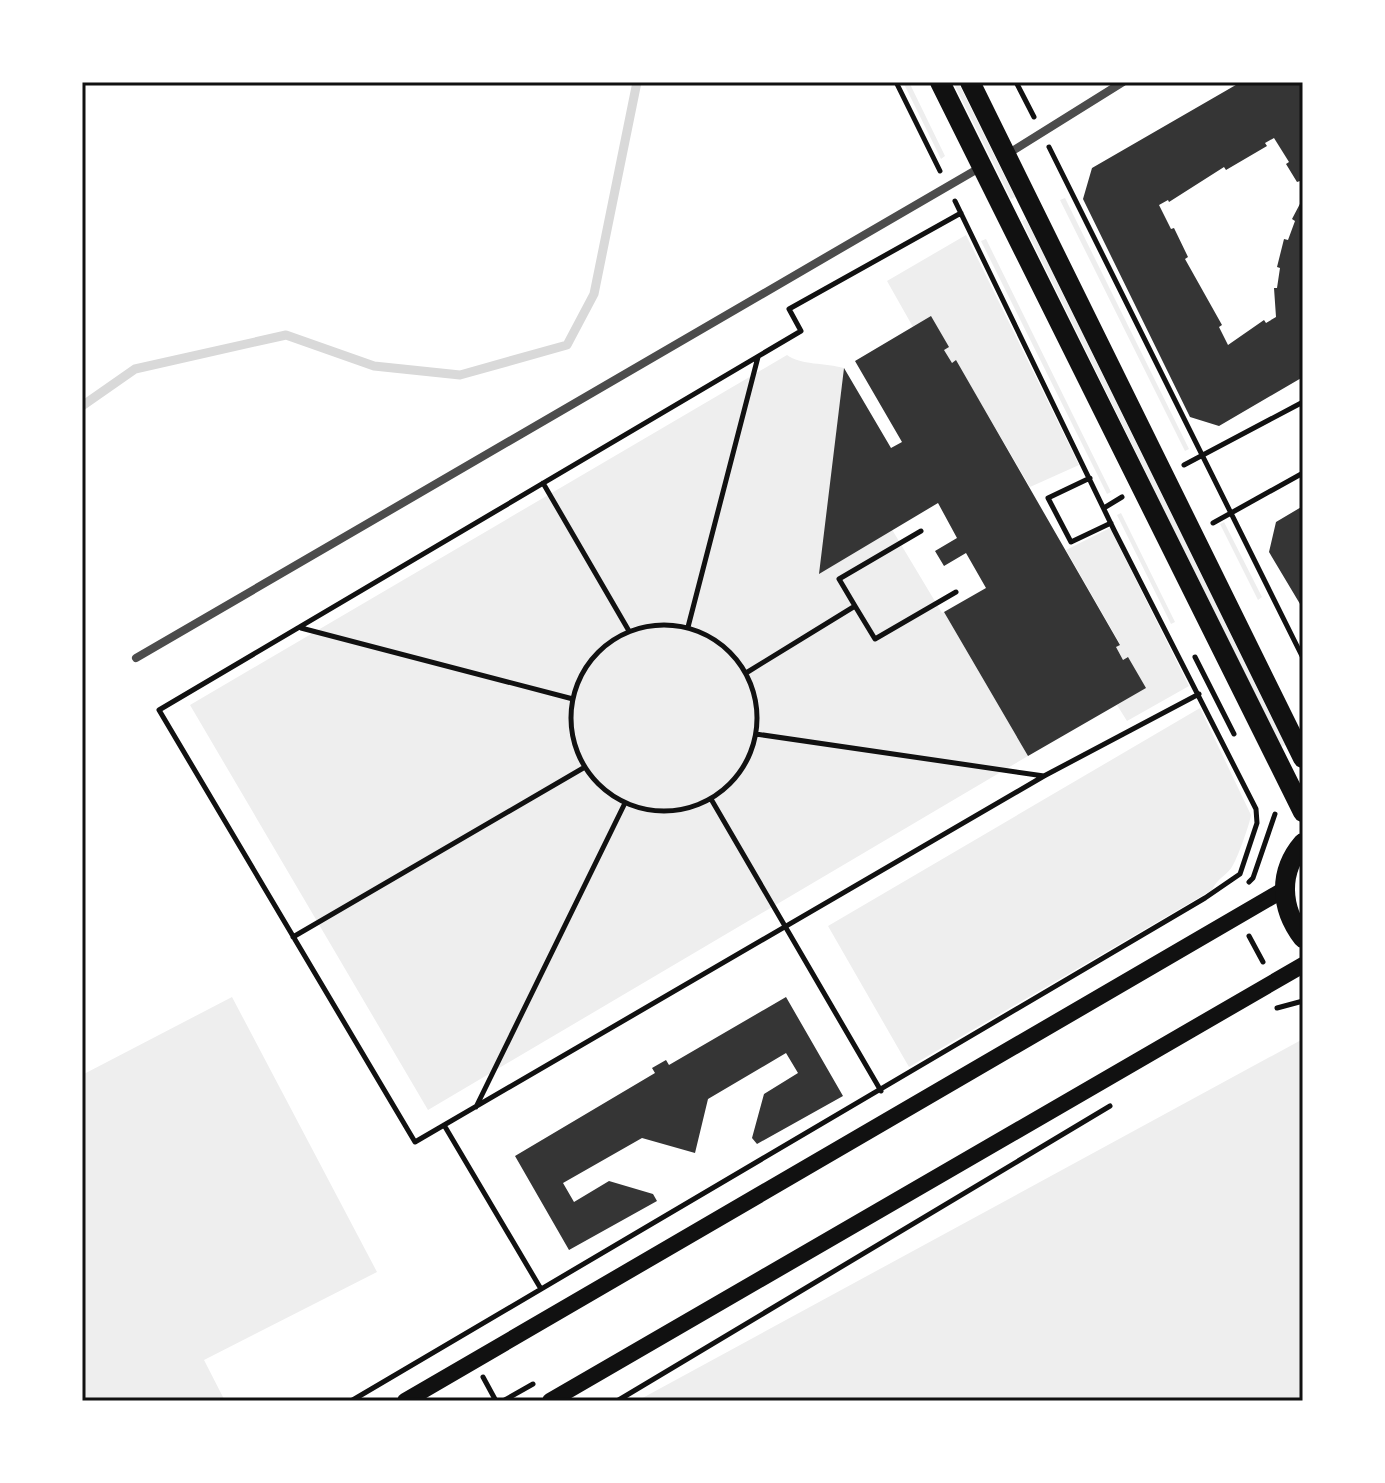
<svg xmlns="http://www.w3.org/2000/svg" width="1385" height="1483" viewBox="0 0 1385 1483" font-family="Karla,sans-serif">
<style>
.green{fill:#eee}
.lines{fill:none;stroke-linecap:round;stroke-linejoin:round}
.stream{stroke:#d9d9d9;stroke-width:9}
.building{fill:#353535}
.path{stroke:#111;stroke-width:5}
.minor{stroke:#4c4c4c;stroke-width:8}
.secondary{stroke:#111;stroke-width:16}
.primary{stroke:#111;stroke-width:20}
.neatline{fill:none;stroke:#111;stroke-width:3}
</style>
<rect width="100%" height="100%" fill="#fff"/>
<path class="green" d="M 903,82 L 909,82 L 945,156 L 941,159 Z
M 953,82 L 958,82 L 1015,197 L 1011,199 Z
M 1065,198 L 1189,449 L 1185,451 L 1060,200 Z
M 1026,219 L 1285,745 L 1281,747 L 1022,221 Z
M 966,235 L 1079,465 L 1030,487 L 956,361 L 952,363 L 944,350 L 913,327 L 887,281 Z
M 986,239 L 1111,492 L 1107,494 L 981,241 Z
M 787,355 C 800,365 826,363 844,368 L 836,436 L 942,613 L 944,612 L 1028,756 L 428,1110 L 190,705 Z
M 1121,513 L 1175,622 L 1171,624 L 1117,515 Z
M 1224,522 L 1262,597 L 1258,600 L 1220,524 Z
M 1110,528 L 1189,686 L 1127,721 L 1117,705 L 1145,688 L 1127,657 L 1123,660 L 1116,647 L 1120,644 L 1066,550 Z
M 1200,708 L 1251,815 C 1250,823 1238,857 1233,865 C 1228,875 1218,877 1212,890 L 909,1067 L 828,926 Z
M 232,997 L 377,1272 L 204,1360 L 225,1401 L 82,1401 L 82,1075 Z
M 1303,1039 L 1303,1401 L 637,1401 Z"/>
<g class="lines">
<path class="stream" d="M 82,406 L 135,369 L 286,335 L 374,366 L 460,375 L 567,345 L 594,294 L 637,82"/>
</g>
<path class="building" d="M 1241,82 L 1303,82 L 1303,186 L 1300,181 L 1297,182 L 1286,164 L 1289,162 L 1274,138 L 1265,143 L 1267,146 L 1226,170 L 1224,167 L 1169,202 L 1168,200 L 1159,205 L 1171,229 L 1174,228 L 1188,257 L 1185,259 L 1222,325 L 1219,327 L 1228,345 L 1264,320 L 1266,323 L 1276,317 L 1274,288 L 1277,288 L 1280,268 L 1277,267 L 1284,239 L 1288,240 L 1295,221 L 1292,219 L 1303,198 L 1303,377 L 1219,426 L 1190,417 L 1083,199 L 1092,168 Z
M 931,316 L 949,347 L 944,350 L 952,363 L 956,360 L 1120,645 L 1116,647 L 1123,660 L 1128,657 L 1146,688 L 1028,756 L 944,612 L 986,588 L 966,553 L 944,566 L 935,551 L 957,538 L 938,503 L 819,574 L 844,368 L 891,448 L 902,442 L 855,361 Z
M 1303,506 L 1303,609 L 1269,552 L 1276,522 Z
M 786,997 L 843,1096 L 757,1144 L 752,1138 L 764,1094 L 798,1073 L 786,1053 L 708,1099 L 695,1153 L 642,1138 L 563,1183 L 574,1202 L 609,1181 L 653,1194 L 657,1201 L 569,1250 L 515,1156 L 655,1073 L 652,1068 L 666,1060 L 669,1065 Z"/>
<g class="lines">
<path class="path" d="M 896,82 L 940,171
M 1016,82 L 1034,117
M 1049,147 L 1303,658
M 961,213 L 789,309 L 801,331 L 159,710 L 415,1142 L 1044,776 L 1199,694
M 1184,465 L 1303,402
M 1090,478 L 1048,498 L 1071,542 L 1111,523
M 543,483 L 629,631
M 1104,508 L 1122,497
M 1213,523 L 1303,473
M 855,606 L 875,639 L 956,592
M571 718a93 93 0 1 1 186 0a93 93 0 1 1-186 0Z
M 688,627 L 758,357
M 301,628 L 573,699
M 1195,657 L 1234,734
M 746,673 L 855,606 L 839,579 L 921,531
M 756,734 L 1044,776
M 711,799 L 881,1091
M 1249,882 L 1253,878 L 1275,814
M 1249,936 L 1263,962
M 293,937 L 585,767
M 1277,1008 L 1303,1001
M 476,1107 L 625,803
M 444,1125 L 541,1289
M 483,1377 L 496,1401
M 351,1401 L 1205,898 L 1240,874 L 1257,823 L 1256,809 L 1114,530 L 955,201
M 503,1401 L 533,1384
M 617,1401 L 1110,1106"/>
<path class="minor" d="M 1006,155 L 1123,82
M 136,658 L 981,167"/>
<path class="secondary" d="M 405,1401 L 1285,889
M 550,1401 L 1303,965"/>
<path class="primary" d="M 940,82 L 1303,812
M 970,82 L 1303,758
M 1303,843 C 1278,872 1280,908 1303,938"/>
</g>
<rect width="1385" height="1483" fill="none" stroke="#ffffff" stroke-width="168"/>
<rect x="84" y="84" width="1217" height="1315" class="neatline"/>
</svg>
